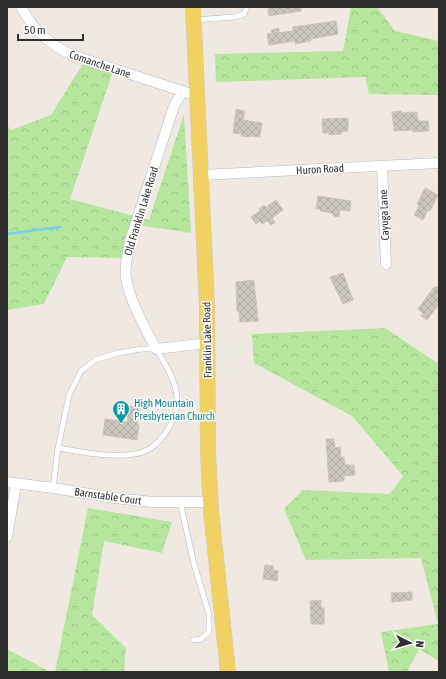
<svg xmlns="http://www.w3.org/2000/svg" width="446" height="679" viewBox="0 0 446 679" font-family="'Asap Condensed',sans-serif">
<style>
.forest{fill:url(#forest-crowns)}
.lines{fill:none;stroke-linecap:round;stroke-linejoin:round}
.stream{stroke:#75cff0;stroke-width:2.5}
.building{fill:url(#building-cross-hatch);stroke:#cbc5ba}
.lane-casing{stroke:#b4b7c1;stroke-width:6}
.street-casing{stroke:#b4b7c1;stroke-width:11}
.primary-casing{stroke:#c9c9c9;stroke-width:16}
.lane{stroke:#fff;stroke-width:5}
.street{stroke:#fff;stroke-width:10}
.primary{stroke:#f2d163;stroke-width:15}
.labels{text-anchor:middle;stroke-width:3;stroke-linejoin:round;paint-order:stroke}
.street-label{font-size:11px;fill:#2e2e2e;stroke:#fff}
.culture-label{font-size:11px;fill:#0d838f;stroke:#fff;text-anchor:start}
</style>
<defs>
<pattern id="forest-crowns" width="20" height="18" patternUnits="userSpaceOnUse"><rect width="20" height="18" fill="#b6e59e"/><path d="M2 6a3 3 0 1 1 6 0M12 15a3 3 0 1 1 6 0" fill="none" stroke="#9dc588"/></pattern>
<pattern id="building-cross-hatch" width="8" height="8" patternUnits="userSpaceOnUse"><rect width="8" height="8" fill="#cbc7bf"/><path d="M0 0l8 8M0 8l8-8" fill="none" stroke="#afaba4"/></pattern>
</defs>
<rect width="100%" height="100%" fill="#efe9e1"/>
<path class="forest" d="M 351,7 L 377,7 L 395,31 L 439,41 L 439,95 L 369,94 L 365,77 L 216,82 L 215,54 L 343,51 Z
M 87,57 L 114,68 L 70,199 L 149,220 L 184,114 L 191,233 L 131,224 L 123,258 L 67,257 L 44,304 L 7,310 L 7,125 L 11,130 L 51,115 Z
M 385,328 L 439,364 L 439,661 L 419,649 L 407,672 L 389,672 L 381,632 L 438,624 L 421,558 L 306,560 L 284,509 L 303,490 L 390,494 L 403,476 L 352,416 L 254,363 L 252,334 Z
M 88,508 L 172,522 L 162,553 L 104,541 L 92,615 L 126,648 L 124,672 L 55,672 Z
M 7,649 L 50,672 L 7,672 Z"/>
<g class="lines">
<path class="stream" d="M 7,234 L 60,227"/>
</g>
<path class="building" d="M 268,7 L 301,7 L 301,11 L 269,16 Z
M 336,21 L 338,34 L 311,39 L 311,41 L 295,44 L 295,41 L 269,45 L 267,34 L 272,33 L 271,30 L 279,28 L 279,33 L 293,31 L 293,27 Z
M 236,109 L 245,111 L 243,120 L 262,123 L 260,137 L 250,136 L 250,137 L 241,136 L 242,134 L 233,133 Z
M 401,111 L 401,113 L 417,112 L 418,121 L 428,121 L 429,131 L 413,132 L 413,130 L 394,131 L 392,112 Z
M 348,118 L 348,131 L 341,132 L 341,134 L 329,135 L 329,133 L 323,133 L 322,119 Z
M 425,188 L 438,195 L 430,211 L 428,210 L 423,220 L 414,215 L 419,206 L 417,204 Z
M 318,196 L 351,201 L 350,211 L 340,210 L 339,217 L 334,216 L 332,213 L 320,211 L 321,209 L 316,209 Z
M 276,200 L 283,210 L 272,218 L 275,222 L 271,225 L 267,221 L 262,224 L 260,221 L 256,224 L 251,217 L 260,211 L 259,209 L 264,205 L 266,207 Z
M 343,273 L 353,300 L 343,304 L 330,277 Z
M 254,280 L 258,321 L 240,322 L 239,311 L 237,311 L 236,282 Z
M 434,287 L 439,287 L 439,304 L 427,320 L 421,316 L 423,313 L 418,309 Z
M 129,406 L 140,407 L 137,425 L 139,425 L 137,440 L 103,435 L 105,419 L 127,422 Z
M 326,439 L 334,439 L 335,448 L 340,447 L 341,457 L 344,457 L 345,465 L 354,465 L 355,475 L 344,476 L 344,481 L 329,482 Z
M 265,565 L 273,566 L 273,570 L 278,571 L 277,581 L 263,579 Z
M 412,592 L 412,600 L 392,602 L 391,593 Z
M 321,600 L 321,608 L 324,608 L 324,624 L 311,624 L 310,601 Z"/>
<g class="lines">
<defs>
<path id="lane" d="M 194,20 L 234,17 L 244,14 L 247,7
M 53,488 L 58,448 L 69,395 L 81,371 L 95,360 L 118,353 L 142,349 L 156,349 C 175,379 188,403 164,435 C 157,445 146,453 134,454 C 109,458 83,452 58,448
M 180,502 L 194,564 L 209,614 L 209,632 L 201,639 L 193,640"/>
<path id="street" d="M 21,7 C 33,30 49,44 72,55 L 188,93
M 183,91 L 174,106 L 130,241 C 128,253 124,266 126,278 C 130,301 145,328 156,349 L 208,343
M 382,166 L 386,264
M 201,175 L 439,163
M 7,482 L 53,488 L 115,498 L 153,502 L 210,502
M 7,537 L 16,484"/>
<path id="primary" d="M 193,7 L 207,306 L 208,453 L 211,511 L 228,672"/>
</defs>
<use href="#lane" class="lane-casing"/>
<use href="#street" class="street-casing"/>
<use href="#primary" class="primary-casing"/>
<use href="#lane" class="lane"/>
<use href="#street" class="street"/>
<use href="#primary" class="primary"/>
</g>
<defs>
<symbol id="building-pin" viewBox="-11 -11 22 30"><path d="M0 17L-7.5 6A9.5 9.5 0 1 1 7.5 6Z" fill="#0f9aa8" stroke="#fff"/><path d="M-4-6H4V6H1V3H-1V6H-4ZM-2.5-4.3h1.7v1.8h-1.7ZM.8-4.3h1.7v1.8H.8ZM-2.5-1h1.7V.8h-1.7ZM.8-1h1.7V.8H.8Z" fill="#fff"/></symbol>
</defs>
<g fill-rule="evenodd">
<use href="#building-pin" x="111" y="399" width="20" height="27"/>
</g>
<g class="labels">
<g class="street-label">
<text transform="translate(100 64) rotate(19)" y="4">Comanche Lane</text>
<text transform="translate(320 169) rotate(-3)" y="4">Huron Road</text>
<text transform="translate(141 211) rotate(-73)" y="4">Old Franklin Lake Road</text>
<text transform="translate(384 215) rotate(-92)" y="4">Cayuga Lane</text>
<text transform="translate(207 340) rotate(-91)" y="4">Franklin Lake Road</text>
<text transform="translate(108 496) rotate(8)" y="4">Barnstable Court</text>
</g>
<g class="culture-label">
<text x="134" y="407">High Mountain<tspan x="134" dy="13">Presbyterian Church</tspan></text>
</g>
</g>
<rect width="446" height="679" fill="none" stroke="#2e2e2e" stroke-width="16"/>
<g transform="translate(410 643) rotate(96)" stroke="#ffffff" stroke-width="3" paint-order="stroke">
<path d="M0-3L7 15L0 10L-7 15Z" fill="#2e2e2e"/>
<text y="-6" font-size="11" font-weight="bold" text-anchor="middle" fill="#2e2e2e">N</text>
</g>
<path d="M18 34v6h65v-6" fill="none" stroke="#2e2e2e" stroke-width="2"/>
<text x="24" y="34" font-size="12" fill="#2e2e2e" stroke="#ffffff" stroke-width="3" paint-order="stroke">50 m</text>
</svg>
